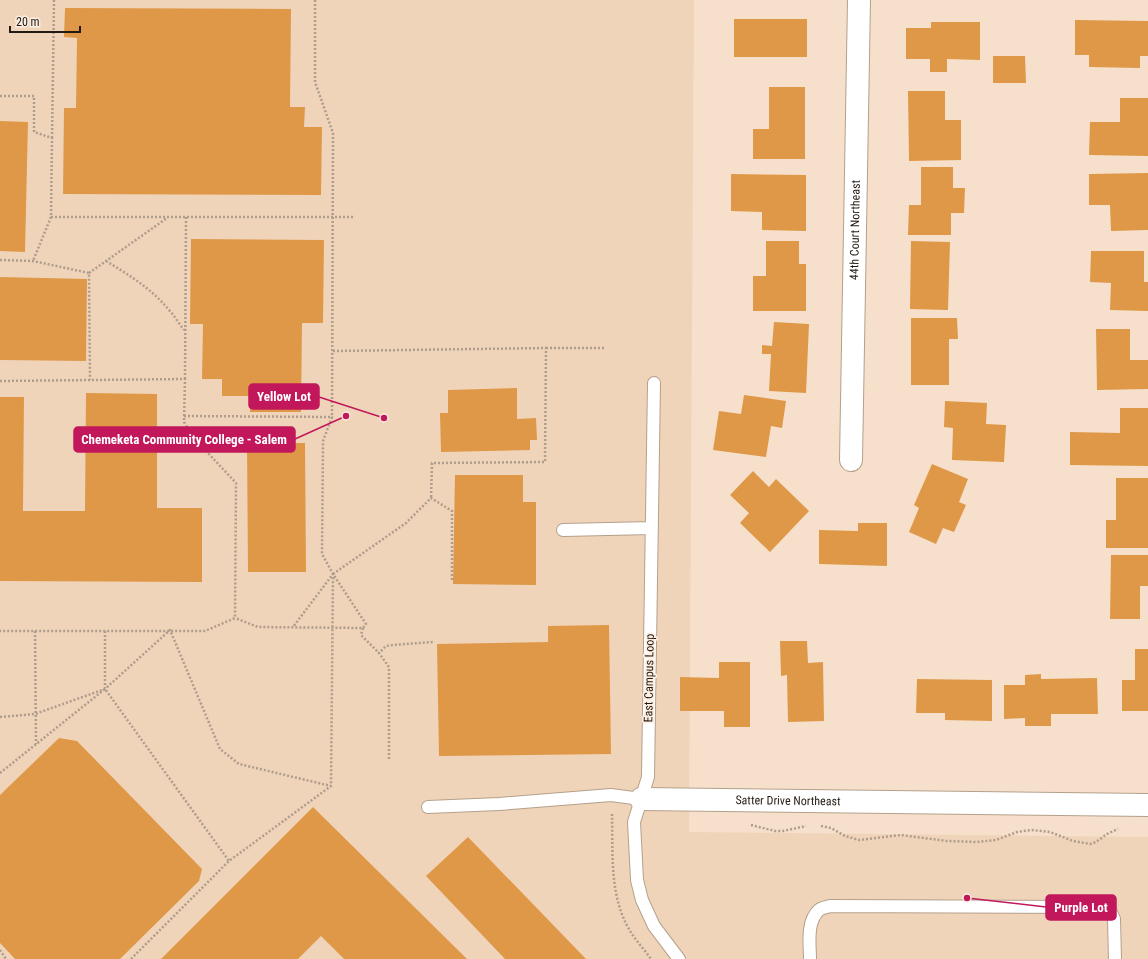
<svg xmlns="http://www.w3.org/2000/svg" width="1148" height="959" viewBox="0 0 1148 959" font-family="'Roboto Condensed',sans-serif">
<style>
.built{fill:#f0d4ba}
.building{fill:#df9847}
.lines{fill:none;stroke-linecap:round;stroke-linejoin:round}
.lane-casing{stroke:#b4a08b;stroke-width:14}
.street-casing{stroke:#b4a08b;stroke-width:24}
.secondary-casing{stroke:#b4a08b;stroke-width:24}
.path{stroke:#ae9c8c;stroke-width:2.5;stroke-dasharray:2 2;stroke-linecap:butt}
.lane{stroke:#fff;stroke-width:12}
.street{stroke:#fff;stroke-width:22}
.secondary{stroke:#fff;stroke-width:22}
.labels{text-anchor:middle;stroke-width:3.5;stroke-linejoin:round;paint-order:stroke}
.street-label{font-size:12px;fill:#221a12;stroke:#fcefe2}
.leader{fill:none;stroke:#c2185b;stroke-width:1.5}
.callout-dot{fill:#c2185b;stroke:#fcefe2;stroke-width:1.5}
.callout{fill:#c2185b;stroke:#c2185b;stroke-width:1.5}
.callout-label{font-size:13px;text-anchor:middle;font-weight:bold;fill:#fff}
</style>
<rect width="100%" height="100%" fill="#f6e0cb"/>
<path class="built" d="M 0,0 L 694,0 L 689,832 L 1148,837 L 1148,959 L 0,959 Z"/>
<path class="building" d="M 65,8 L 291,9 L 290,107 L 305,107 L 304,127 L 322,127 L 321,195 L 63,194 L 64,108 L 76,108 L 77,38 L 64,37 Z
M 734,19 L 807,19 L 807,57 L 734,57 Z
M 1075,20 L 1148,21 L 1148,56 L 1140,56 L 1140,68 L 1089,67 L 1089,55 L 1075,55 Z
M 931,22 L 980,22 L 980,60 L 947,59 L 947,72 L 930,72 L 930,59 L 906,59 L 906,28 L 931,28 Z
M 993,56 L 1025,56 L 1026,83 L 993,83 Z
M 769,87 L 805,87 L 805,159 L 753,159 L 753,129 L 769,129 Z
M 908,91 L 945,91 L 945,120 L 961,120 L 961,160 L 909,161 Z
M 1120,98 L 1148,98 L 1148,156 L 1089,155 L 1090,122 L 1120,122 Z
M 0,121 L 28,122 L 25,252 L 0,251 Z
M 921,167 L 953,167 L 953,188 L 965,188 L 964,213 L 951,213 L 951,235 L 908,235 L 909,205 L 921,205 Z
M 1148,173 L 1148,230 L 1111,231 L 1110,205 L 1089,205 L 1089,174 Z
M 731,174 L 806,175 L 806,231 L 762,230 L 762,212 L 731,211 Z
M 191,239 L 324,240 L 323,323 L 302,323 L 301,412 L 250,412 L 250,396 L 222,396 L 222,379 L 202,379 L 203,324 L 190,324 Z
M 766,241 L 799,241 L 799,264 L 806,264 L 806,311 L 753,311 L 753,276 L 766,276 Z
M 911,241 L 950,242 L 948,310 L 910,309 Z
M 1091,251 L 1144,251 L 1144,282 L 1148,282 L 1148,311 L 1110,310 L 1111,283 L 1090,282 Z
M 0,277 L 87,279 L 86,361 L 0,360 Z
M 911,318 L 957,318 L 958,339 L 949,339 L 949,385 L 911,385 Z
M 774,322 L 809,324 L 806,393 L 769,391 L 771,354 L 762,354 L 762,345 L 772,346 Z
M 1096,329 L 1130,329 L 1130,360 L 1148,360 L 1148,389 L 1097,390 Z
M 517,388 L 517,419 L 536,418 L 537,440 L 530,440 L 530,450 L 441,452 L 440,413 L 448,413 L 448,390 Z
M 86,393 L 157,394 L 157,508 L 202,508 L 202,582 L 0,581 L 0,397 L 24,397 L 23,511 L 85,511 Z
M 744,395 L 786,401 L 782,428 L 771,426 L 766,457 L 713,450 L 719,411 L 741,414 Z
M 945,401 L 987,403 L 986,424 L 1006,425 L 1004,462 L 952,460 L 953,428 L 944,427 Z
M 1120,408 L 1148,408 L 1148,466 L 1070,465 L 1070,432 L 1120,433 Z
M 247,443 L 305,443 L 306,572 L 248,572 Z
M 932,464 L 968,479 L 959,502 L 966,505 L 954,532 L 943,528 L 936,544 L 909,532 L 919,508 L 914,505 Z
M 753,471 L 769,487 L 776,479 L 809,511 L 770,552 L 740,523 L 749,513 L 730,495 Z
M 455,475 L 523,475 L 523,502 L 536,502 L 536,585 L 453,584 Z
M 1116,478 L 1148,478 L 1148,548 L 1106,548 L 1106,520 L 1116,520 Z
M 858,523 L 887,523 L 887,566 L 819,564 L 819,530 L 858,531 Z
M 1111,555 L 1148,555 L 1148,586 L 1140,586 L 1140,619 L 1110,619 Z
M 609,625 L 611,754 L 439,756 L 437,644 L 548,642 L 548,626 Z
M 780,641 L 807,641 L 808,663 L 823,662 L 824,721 L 788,722 L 787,675 L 781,676 Z
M 1135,649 L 1148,649 L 1148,711 L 1122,711 L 1122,680 L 1135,680 Z
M 719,662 L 750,662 L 750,727 L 724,727 L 724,711 L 680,711 L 680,677 L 719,678 Z
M 1041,674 L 1041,679 L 1097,678 L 1098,714 L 1051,714 L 1051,726 L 1025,726 L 1025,718 L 1004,719 L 1004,685 L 1025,685 L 1025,675 Z
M 917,679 L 992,680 L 992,721 L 945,720 L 945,713 L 916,713 Z
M 59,738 L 77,741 L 202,869 L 199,881 L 120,959 L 15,959 L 0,943 L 0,795 Z
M 313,807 L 467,959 L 344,959 L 321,936 L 298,959 L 161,959 Z
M 468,837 L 586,959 L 505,959 L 426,876 Z"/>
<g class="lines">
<defs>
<path id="lane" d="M 654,383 L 648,777 L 634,822 L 637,880 L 642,900 L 654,926 L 679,959
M 563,530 L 652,528
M 428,807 L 499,804 L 611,795 L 641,799
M 810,959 C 810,944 806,922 819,910 C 821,908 827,907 830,906 L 1100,907 L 1110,910 L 1114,919 L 1115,959"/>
<g id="street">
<path id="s1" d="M 851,460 L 859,0"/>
</g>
<g id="secondary">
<path id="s2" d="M 641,799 L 1148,805"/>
</g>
</defs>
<use href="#lane" class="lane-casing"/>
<use href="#street" class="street-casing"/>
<use href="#secondary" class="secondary-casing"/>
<path class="path" d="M 315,0 L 315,82 L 333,133 L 332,417
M 0,96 L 34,96 L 34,132 L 52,138 L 51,217 L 33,261
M 52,138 L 54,0
M 51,217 L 354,217
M 0,260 L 33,261 L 89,273 L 90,380
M 106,261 C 129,275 152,289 169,310 C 175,316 179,324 184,330
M 89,273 L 167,218
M 546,348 L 604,348
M 333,351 L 546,348 L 545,462 L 432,463 L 431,498
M 185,379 L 186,217
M 0,381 L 185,379 L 184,422 L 193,437 L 236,483 L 235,618 L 205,631 L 0,631
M 184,416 L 332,417 L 323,441 L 322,554 L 333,574 L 366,624 L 363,628 L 258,627 L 235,618
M 333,574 L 406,523 L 431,498 L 452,511 L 452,580
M 363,628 L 361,635 L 379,653
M 35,631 L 36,744
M 105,631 L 105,688
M 0,717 L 35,714 L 105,689 L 170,630 L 220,749 L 239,764 L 331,786
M 389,759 L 389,667 L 379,653 L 386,646 L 393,645 L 433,642
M 0,773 L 105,689 L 229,861
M 612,814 C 613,851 609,895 629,929 C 635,940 644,949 651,959
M 751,825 L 775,831 L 783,831 L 806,826
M 821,826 L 831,828 L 845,836 L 859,840 L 901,835 L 947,841 L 977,842 L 996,840 L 1017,832 L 1032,830 L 1050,832 L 1073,841 L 1090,844 L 1096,842 L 1107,834 L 1118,829
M 0,950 L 6,959
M 131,959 L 229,861 L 331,786 L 333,574 L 293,627"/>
<use href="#lane" class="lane"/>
<use href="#street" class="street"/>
<use href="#secondary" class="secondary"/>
</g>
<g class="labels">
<g class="street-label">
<text dy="4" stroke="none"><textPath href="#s1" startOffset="230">44th Court Northeast</textPath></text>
<text transform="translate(649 678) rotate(-89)" y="4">East Campus Loop</text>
<text dy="4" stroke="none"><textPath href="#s2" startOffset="147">Satter Drive Northeast</textPath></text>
</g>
</g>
<path class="leader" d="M384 418L319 397M346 416L295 439M967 898L1046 907"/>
<g class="callout-dot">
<circle cx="384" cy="418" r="4"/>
<circle cx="346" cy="416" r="4"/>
<circle cx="967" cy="898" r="4"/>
</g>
<g class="callout">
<rect x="249" y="384" width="70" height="25" rx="4"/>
<rect x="74" y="427" width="221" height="25" rx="4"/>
<rect x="1046" y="895" width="70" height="25" rx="4"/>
</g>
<g class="callout-label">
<text x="284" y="401">Yellow Lot</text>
<text x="184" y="444">Chemeketa Community College - Salem</text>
<text x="1081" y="912">Purple Lot</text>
</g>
<path d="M10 26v6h70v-6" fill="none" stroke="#221a12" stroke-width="2"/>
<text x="16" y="26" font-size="12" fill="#221a12" stroke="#fcefe2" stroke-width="3" paint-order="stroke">20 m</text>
</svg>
